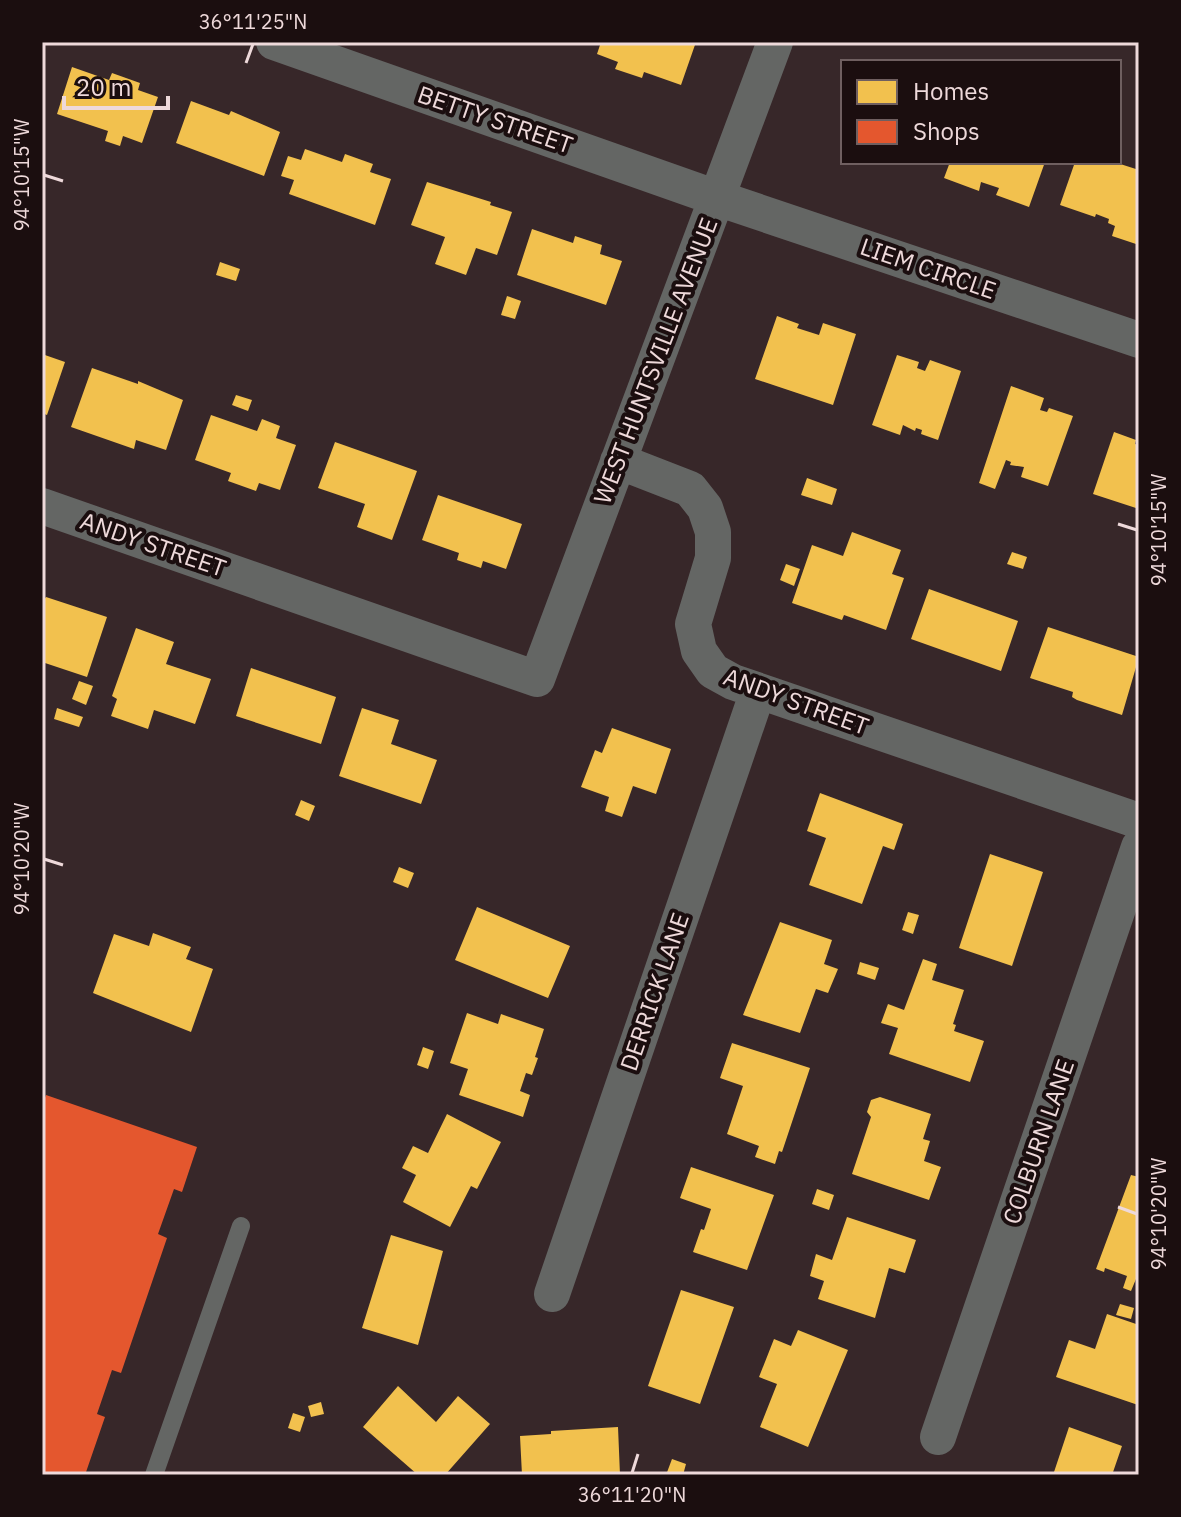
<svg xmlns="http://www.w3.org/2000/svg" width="1181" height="1517" viewBox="0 0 1181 1517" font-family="'IBM Plex Sans',sans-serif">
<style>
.homes{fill:#f2c14e}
.shops{fill:#e4572e}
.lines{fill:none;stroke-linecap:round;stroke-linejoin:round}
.lane{stroke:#646664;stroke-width:18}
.street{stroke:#646664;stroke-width:36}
.ticks{fill:none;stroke:#eed9da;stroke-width:3}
.labels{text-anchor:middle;stroke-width:8;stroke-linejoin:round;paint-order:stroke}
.street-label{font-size:24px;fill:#eed9da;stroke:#1b0e0f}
.neatline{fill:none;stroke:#eed9da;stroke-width:3}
.ticks-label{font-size:20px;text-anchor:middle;fill:#eed9da}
</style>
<rect width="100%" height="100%" fill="#372729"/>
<path class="homes" d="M 601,42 L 696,42 L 681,85 L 644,72 L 642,78 L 615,69 L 618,62 L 597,54 Z
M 72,67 L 109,80 L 112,73 L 140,83 L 138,90 L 158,97 L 142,143 L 123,136 L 120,146 L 105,141 L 108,131 L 57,114 Z
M 191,101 L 229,115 L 231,111 L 280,132 L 264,176 L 176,143 Z
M 305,149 L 342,162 L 345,154 L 373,164 L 370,172 L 391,179 L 375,225 L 289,194 L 294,180 L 281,176 L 288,156 L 301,160 Z
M 950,162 L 1045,162 L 1029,207 L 996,195 L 999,188 L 981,182 L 979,191 L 944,178 Z
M 1075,162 L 1114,162 L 1139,170 L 1139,245 L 1112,236 L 1115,226 L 1108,223 L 1109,219 L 1096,214 L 1095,217 L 1060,205 Z
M 427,182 L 491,202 L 490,205 L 512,212 L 497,255 L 476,248 L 466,275 L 435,264 L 445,237 L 411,225 Z
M 532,229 L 573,243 L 575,236 L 602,245 L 600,254 L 622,261 L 606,305 L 517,275 Z
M 220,262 L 240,269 L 236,281 L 216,275 Z
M 507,296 L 521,301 L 515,319 L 501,315 Z
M 777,316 L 799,324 L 797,328 L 819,335 L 823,323 L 856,334 L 833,405 L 755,379 Z
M 42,354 L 65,362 L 47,415 L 42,413 Z
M 897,355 L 919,362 L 917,368 L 925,371 L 930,360 L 961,371 L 938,440 L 921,434 L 922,430 L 916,428 L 915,431 L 903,425 L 900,435 L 872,425 Z
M 92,368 L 138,384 L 138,381 L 183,400 L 166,450 L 136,440 L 134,449 L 71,427 Z
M 1011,386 L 1044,398 L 1040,410 L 1047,412 L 1049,408 L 1073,416 L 1048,486 L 1021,477 L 1024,467 L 1010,465 L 1011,462 L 1006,460 L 995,489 L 979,483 Z
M 236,395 L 252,400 L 248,411 L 232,405 Z
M 211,415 L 257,431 L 262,419 L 280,426 L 276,438 L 296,445 L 280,490 L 259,483 L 256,491 L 228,481 L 231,473 L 195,460 Z
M 1114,432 L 1136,440 L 1135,444 L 1139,445 L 1139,509 L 1093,494 Z
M 335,442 L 417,471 L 392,540 L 357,527 L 365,504 L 318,488 Z
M 807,478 L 837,489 L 832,505 L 801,495 Z
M 438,495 L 522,524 L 506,569 L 483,561 L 481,568 L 457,560 L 459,553 L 422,540 Z
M 852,532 L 901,550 L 892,574 L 904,578 L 886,630 L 844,615 L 842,620 L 792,603 L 812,545 L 843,556 Z
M 1012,552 L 1027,557 L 1023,569 L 1007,564 Z
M 786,564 L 800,569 L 794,586 L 780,580 Z
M 929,589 L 1018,621 L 1001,671 L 911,639 Z
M 46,597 L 107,617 L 87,677 L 42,662 L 42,603 Z
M 1048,627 L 1139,657 L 1122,715 L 1077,700 L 1072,697 L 1073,692 L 1030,678 Z
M 136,628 L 174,642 L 166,664 L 211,679 L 195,724 L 154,710 L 148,729 L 111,716 L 117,699 L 112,696 Z
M 251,668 L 336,697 L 321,744 L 236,716 Z
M 79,681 L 93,686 L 86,705 L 72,699 Z
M 57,708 L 83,717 L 79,727 L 54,719 Z
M 362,708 L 399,720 L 391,744 L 437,760 L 421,804 L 339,776 Z
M 612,728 L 671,749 L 656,794 L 633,786 L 622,817 L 605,811 L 609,797 L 581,787 L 595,750 L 602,753 Z
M 820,793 L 903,824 L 894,850 L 883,846 L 862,904 L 809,885 L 826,838 L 807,831 Z
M 301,800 L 315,806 L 309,821 L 295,815 Z
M 990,854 L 1043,872 L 1012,966 L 959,948 Z
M 399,867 L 414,873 L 408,888 L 393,882 Z
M 477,907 L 570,946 L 548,998 L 455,960 Z
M 908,912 L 919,915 L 913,934 L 902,930 Z
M 780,922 L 832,940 L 824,964 L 838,969 L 828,993 L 816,989 L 800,1033 L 743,1015 Z
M 153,933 L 191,947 L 186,959 L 213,969 L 191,1032 L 93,993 L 114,934 L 149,946 Z
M 923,959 L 937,964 L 932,980 L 964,990 L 953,1024 L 956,1025 L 954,1031 L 984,1041 L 970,1082 L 889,1054 L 898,1028 L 881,1023 L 888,1004 L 904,1010 Z
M 860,962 L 879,968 L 875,980 L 857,974 Z
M 467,1013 L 498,1024 L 501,1014 L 544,1029 L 535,1057 L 538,1058 L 532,1075 L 526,1073 L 520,1091 L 530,1095 L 523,1117 L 459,1095 L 468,1069 L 450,1063 Z
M 732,1043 L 810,1068 L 782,1152 L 779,1151 L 775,1164 L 755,1157 L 759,1146 L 727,1134 L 743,1086 L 720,1078 Z
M 423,1047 L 434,1051 L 428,1069 L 417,1065 Z
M 880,1097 L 931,1114 L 923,1139 L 930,1141 L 924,1161 L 941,1167 L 929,1200 L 852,1174 L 871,1117 L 867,1112 L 871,1100 Z
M 447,1114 L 501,1142 L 477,1189 L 471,1186 L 450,1227 L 403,1202 L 416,1175 L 402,1168 L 413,1146 L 428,1153 Z
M 691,1167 L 774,1195 L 747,1270 L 693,1252 L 701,1229 L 704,1230 L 711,1209 L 680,1198 Z
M 1131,1175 L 1139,1177 L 1139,1280 L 1136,1279 L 1131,1291 L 1123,1288 L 1127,1276 L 1105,1268 L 1104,1272 L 1096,1269 Z
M 817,1189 L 834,1195 L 829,1210 L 812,1204 Z
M 847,1217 L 916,1240 L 905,1273 L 889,1268 L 875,1318 L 818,1299 L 824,1281 L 810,1276 L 816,1254 L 832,1260 Z
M 391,1235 L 443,1251 L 418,1345 L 362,1328 Z
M 681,1290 L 734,1307 L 700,1404 L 648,1386 Z
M 1120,1304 L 1134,1308 L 1131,1319 L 1116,1315 Z
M 1107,1314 L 1139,1325 L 1138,1405 L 1056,1377 L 1069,1340 L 1095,1349 Z
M 798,1330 L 848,1350 L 808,1447 L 760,1427 L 777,1384 L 759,1377 L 774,1339 L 791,1346 Z
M 398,1386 L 436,1422 L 458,1396 L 490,1424 L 445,1475 L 418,1475 L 363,1427 Z
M 321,1402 L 324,1414 L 311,1417 L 308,1406 Z
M 293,1413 L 305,1417 L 300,1432 L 288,1428 Z
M 618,1427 L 620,1475 L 522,1475 L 520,1436 L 551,1434 L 551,1431 Z
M 1069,1427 L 1122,1446 L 1112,1475 L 1053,1475 Z
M 672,1459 L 686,1464 L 683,1475 L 666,1475 Z"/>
<path class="shops" d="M 46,1095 L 197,1147 L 182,1192 L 174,1189 L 158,1234 L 167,1238 L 121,1373 L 112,1370 L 97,1414 L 105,1417 L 85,1475 L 42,1475 L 42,1106 Z"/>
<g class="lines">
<path class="lane" d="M 154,1475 L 241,1226"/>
<path class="street" d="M 274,42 L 717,198 L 1139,340
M 618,461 L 690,489 L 705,508 L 713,532 L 713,558 L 693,624 L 699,651 L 713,671 L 733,682 L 768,694 L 1139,821
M 42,506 L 537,679 L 775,42
M 552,1294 L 758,691
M 938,1437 L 1139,847"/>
</g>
<path class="ticks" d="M 246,63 L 253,44M 44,175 L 63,181M 1118,524 L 1137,530M 44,859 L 63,865M 1118,1207 L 1137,1214M 632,1473 L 638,1454"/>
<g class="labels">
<g class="street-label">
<text transform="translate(495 120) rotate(19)" y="8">BETTY STREET</text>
<text transform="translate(928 269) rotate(19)" y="8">LIEM CIRCLE</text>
<text transform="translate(656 361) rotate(-69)" y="8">WEST HUNTSVILLE AVENUE</text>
<text transform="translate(153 545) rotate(19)" y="8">ANDY STREET</text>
<text transform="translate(796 702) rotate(20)" y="8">ANDY STREET</text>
<text transform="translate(655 992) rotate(-71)" y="8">DERRICK LANE</text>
<text transform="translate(1039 1142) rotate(-71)" y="8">COLBURN LANE</text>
</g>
</g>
<rect width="1181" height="1517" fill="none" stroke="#1b0e0f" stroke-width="88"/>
<rect x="841" y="60" width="280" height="104" fill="#1b0e0f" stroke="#6f5f60" stroke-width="2"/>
<rect x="857" y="80" width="40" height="24" fill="#f2c14e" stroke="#6f5f60" stroke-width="2"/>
<text x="913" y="100" font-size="24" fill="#eed9da">Homes</text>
<rect x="857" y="120" width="40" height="24" fill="#e4572e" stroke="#6f5f60" stroke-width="2"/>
<text x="913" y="140" font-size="24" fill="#eed9da">Shops</text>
<path d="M64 96v12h104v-12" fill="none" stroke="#eed9da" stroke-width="4"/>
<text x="76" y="96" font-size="24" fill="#eed9da" stroke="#1b0e0f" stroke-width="6" paint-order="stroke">20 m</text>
<rect x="44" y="44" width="1093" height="1429" class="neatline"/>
<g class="ticks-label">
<text x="253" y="29">36°11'25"N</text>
<text transform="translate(22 175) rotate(-90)" y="7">94°10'15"W</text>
<text transform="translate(1159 530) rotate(-90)" y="7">94°10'15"W</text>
<text transform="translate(22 859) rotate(-90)" y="7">94°10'20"W</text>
<text transform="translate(1159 1214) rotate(-90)" y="7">94°10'20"W</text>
<text x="632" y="1502">36°11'20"N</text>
</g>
</svg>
